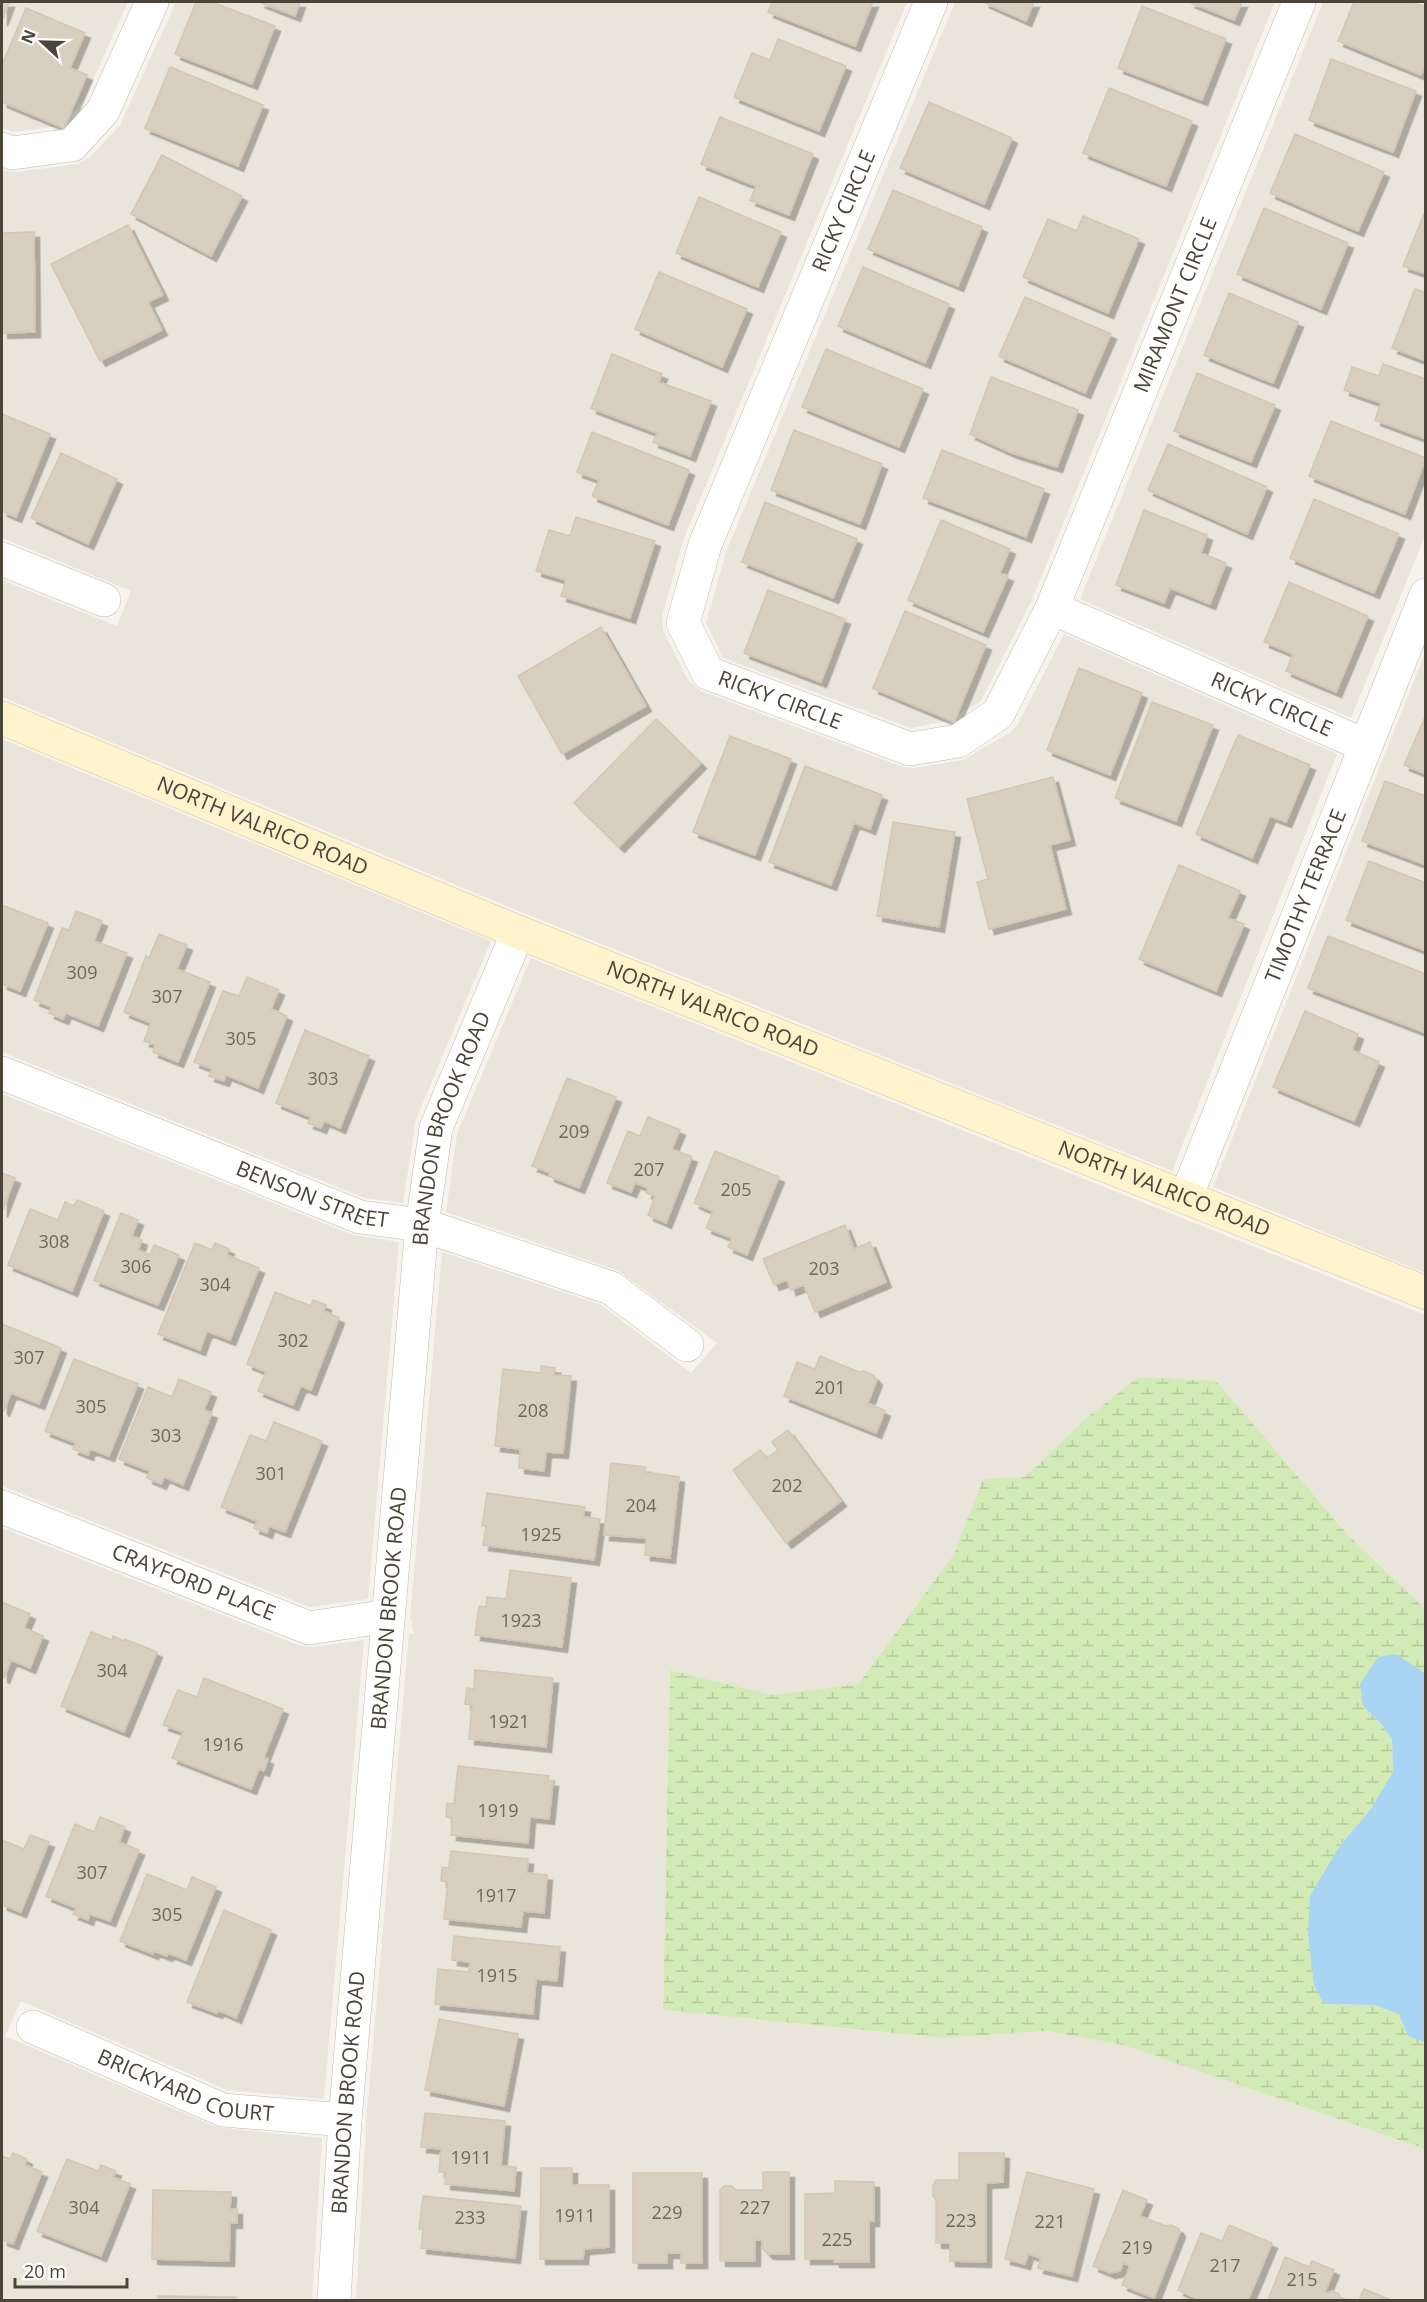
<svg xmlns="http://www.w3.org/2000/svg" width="1427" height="2302" viewBox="0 0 1427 2302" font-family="'Open Sans',sans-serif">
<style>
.residential{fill:#eae5da}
.wetland{fill:url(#wetland-marsh)}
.water{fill:#a9d4f2}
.building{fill:#d8cfc1;stroke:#d3c7b4;stroke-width:1.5;filter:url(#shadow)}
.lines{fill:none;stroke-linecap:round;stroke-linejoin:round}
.street-casing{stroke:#c2bbae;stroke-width:34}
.secondary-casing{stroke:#d6c79b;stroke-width:34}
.street{stroke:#fff;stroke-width:33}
.secondary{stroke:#fff3cd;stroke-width:33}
.labels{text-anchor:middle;stroke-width:6;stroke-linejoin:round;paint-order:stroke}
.number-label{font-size:18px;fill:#6e675b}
.street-label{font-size:21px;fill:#4b4439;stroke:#fff}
</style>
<defs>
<pattern id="wetland-marsh" width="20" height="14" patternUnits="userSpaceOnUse" patternTransform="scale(1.5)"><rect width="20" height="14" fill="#d2eab5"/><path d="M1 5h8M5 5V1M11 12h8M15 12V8" fill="none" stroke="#b6ca9c"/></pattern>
<filter id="shadow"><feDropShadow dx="5.5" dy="5.5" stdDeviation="0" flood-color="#0004"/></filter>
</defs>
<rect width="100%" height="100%" fill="#f6f3ec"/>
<path class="residential" d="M 2,2 L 128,2 L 84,100 L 60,126 L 13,132 L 2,128 Z
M 176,2 L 907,2 L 684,538 L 662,616 L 663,630 L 688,680 L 701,691 L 903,767 L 915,768 L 963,760 L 1012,731 L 1018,724 L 1064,634 L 1337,754 L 1172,1171 L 526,914 L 2,697 L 2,580 L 117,626 L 131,591 L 2,538 L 2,170 L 17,172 L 77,164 L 89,158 L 120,125 Z
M 955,2 L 1275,2 L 1032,600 L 981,701 L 948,721 L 911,728 L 723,658 L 706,623 L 726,552 Z
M 1323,2 L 1425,2 L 1425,536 L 1351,718 L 1080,599 Z
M 1425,653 L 1425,1273 L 1213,1187 Z
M 2,739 L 491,941 L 416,1119 L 403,1203 L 365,1198 L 2,1052 Z
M 531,958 L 1425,1315 L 1425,1609 L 1346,1533 L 1085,1419 L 1025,1477 L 983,1480 L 954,1554 L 858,1684 L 772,1695 L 670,1670 L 663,2010 L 943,2038 L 1047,2031 L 1123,2045 L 1425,2149 L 1425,2300 L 356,2300 L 366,2123 L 409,1634 L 414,1633 L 410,1617 L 442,1252 L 601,1305 L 691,1373 L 717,1343 L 617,1270 L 446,1212 L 457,1134 Z
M 2,1094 L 353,1235 L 399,1242 L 368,1599 L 310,1607 L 2,1486 Z
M 2,1528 L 301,1646 L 314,1647 L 364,1640 L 324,2099 L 227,2090 L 21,2001 L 5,2036 L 216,2127 L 322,2138 L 312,2300 L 2,2300 Z"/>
<path class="wetland" d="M 1139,1377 L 1216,1381 L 1346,1533 L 1425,1609 L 1425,1673 L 1396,1654 L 1363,1706 L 1382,1725 L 1392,1739 L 1393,1772 L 1370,1810 L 1339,1847 L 1324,2004 L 1374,2005 L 1399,2014 L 1408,2036 L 1425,2042 L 1425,2149 L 1123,2045 L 1047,2031 L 943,2038 L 663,2010 L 670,1670 L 772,1695 L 858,1684 L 954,1554 L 983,1479 L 1025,1477 L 1085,1419 Z"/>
<path class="water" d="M 1396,1654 L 1425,1673 L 1425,2042 L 1408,2036 L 1399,2014 L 1374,2005 L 1324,2004 L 1314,1985 L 1308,1934 L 1310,1896 L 1339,1847 L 1370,1810 L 1393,1772 L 1392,1739 L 1382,1725 L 1363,1706 L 1360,1684 L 1378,1657 Z"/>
<path class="building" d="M 2,2 L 9,2 L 2,21 Z
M 196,2 L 212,2 L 275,26 L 252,84 L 175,54 Z
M 259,2 L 300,2 L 295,16 Z
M 772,2 L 873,2 L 855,46 L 768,12 Z
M 983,2 L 1034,2 L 1026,21 Z
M 1189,2 L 1242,2 L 1234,20 Z
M 1354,2 L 1412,2 L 1426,7 L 1426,65 L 1421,75 L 1338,41 Z
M 1142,6 L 1226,39 L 1202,100 L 1118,68 Z
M 26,8 L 85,33 L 70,68 L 87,75 L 64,128 L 2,102 L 2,65 Z
M 778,39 L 846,66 L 819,131 L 734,97 L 752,53 L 770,60 Z
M 1331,59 L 1416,91 L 1393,152 L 1309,120 Z
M 170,67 L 263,105 L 238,166 L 145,128 Z
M 1109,88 L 1192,121 L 1166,186 L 1083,153 Z
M 929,102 L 1012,138 L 984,204 L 900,168 Z
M 720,117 L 813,154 L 789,215 L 750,200 L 756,186 L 701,164 Z
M 1295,134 L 1384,172 L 1358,231 L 1270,193 Z
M 162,155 L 242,196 L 211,256 L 131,214 Z
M 893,190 L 982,227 L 958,286 L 868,249 Z
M 699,197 L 781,232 L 758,287 L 676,253 Z
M 1264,208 L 1348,243 L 1321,309 L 1237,274 Z
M 1426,209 L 1426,274 L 1403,266 Z
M 1083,216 L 1139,239 L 1108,313 L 1023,277 L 1048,219 L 1077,231 Z
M 128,225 L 163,295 L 148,302 L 162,330 L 100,361 L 51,264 Z
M 34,232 L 35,332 L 2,333 L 2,233 Z
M 863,267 L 949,304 L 925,363 L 838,326 Z
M 659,272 L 747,309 L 722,367 L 635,329 Z
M 1415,289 L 1426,293 L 1426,361 L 1392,348 Z
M 1229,293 L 1298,322 L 1273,383 L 1204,355 Z
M 1025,297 L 1111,334 L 1085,393 L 999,356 Z
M 826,349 L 923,389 L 899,447 L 802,407 Z
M 612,354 L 662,374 L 659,382 L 711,401 L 690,456 L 653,442 L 657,433 L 591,408 Z
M 1383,364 L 1426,379 L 1426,439 L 1375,420 L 1381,403 L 1344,390 L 1352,367 L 1379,376 Z
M 1197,373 L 1275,405 L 1251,462 L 1174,431 Z
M 991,377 L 1078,410 L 1057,467 L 1012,453 L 970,434 Z
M 2,414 L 50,434 L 16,517 L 2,511 Z
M 1331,421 L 1426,458 L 1405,514 L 1309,476 Z
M 794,430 L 882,464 L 860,524 L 771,490 Z
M 592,432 L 689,470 L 668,525 L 592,496 L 599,480 L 577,472 Z
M 1168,444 L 1267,487 L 1247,534 L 1148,490 Z
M 942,450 L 1044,489 L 1026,537 L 923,498 Z
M 61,453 L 117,479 L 88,544 L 31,518 Z
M 1314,499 L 1399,534 L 1374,593 L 1290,558 Z
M 765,502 L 857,539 L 833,598 L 742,562 Z
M 1144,510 L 1207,535 L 1201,553 L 1226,563 L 1210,604 L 1170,588 L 1164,603 L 1116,585 Z
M 576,517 L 655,541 L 630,618 L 561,596 L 566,580 L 536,571 L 549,530 L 570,536 Z
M 941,520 L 1010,549 L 1000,573 L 1008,576 L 983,632 L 908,600 Z
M 1289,582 L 1368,616 L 1336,692 L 1286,671 L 1293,654 L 1264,642 Z
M 768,590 L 845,619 L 821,682 L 744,653 Z
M 905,611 L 986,645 L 954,722 L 873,688 Z
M 601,627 L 646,706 L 562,754 L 518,676 Z
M 1079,668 L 1142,693 L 1110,775 L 1047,750 Z
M 1152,702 L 1213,725 L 1176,821 L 1115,798 Z
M 1426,715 L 1426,774 L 1404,765 Z
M 656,719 L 701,763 L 619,847 L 574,803 Z
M 1238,735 L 1310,765 L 1286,822 L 1270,816 L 1252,858 L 1196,834 Z
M 730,736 L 791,759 L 755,855 L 693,832 Z
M 805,766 L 882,795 L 870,829 L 854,823 L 831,885 L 769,862 Z
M 1053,777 L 1070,840 L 1050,845 L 1066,909 L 989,929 L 977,882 L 988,879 L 967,799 Z
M 1385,781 L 1426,796 L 1426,865 L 1362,841 Z
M 893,822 L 955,832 L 939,927 L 877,916 Z
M 1369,861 L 1426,883 L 1426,951 L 1346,920 Z
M 1179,865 L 1240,891 L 1228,918 L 1244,924 L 1216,991 L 1139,959 Z
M 2,905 L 48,923 L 20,991 L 2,984 Z
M 76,911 L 102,921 L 94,941 L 127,953 L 98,1026 L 66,1013 L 63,1019 L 49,1013 L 51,1007 L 34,1000 L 62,928 L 69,930 Z
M 159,934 L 187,945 L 177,969 L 210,982 L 178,1062 L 153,1052 L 155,1045 L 144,1041 L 151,1023 L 124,1012 L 146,956 L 149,958 Z
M 1328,936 L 1426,974 L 1426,1033 L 1308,988 Z
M 247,977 L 279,990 L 271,1009 L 287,1016 L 258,1088 L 226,1075 L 224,1081 L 209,1076 L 212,1069 L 194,1062 L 223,991 L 239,996 Z
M 1305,1011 L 1358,1034 L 1352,1050 L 1379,1062 L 1354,1121 L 1273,1087 Z
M 305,1030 L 369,1056 L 340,1128 L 324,1121 L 321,1128 L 308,1123 L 311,1117 L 276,1103 Z
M 567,1078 L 616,1097 L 579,1188 L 549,1176 L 550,1173 L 532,1166 Z
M 648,1117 L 680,1130 L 672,1149 L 692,1157 L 666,1223 L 648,1215 L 655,1196 L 646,1193 L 648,1188 L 635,1183 L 631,1192 L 607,1183 L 628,1131 L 640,1136 Z
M 715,1151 L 779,1177 L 747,1255 L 728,1247 L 732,1238 L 706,1228 L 713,1211 L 694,1203 Z
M 2,1173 L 15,1178 L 2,1212 Z
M 77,1200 L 104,1211 L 72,1291 L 8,1265 L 30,1209 L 58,1220 L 65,1202 L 74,1206 Z
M 121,1213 L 138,1220 L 132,1236 L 142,1240 L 138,1250 L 150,1255 L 154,1245 L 179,1255 L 158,1305 L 94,1280 Z
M 845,1225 L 854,1249 L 870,1242 L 886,1282 L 815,1312 L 804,1285 L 791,1290 L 787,1280 L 774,1285 L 763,1259 Z
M 195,1243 L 212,1250 L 215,1243 L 229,1249 L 227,1255 L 259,1268 L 230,1340 L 207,1331 L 200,1350 L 158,1334 Z
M 275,1292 L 311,1306 L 313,1300 L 326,1305 L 324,1311 L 339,1318 L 311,1390 L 301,1386 L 293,1405 L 258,1391 L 266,1372 L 247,1364 Z
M 2,1324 L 61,1348 L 39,1404 L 11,1393 L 4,1411 L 2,1409 Z
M 820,1356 L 859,1372 L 864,1371 L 873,1375 L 877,1380 L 868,1403 L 885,1411 L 876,1433 L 784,1396 L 797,1362 L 815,1369 Z
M 74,1359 L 138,1384 L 109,1456 L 90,1449 L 88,1455 L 73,1449 L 76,1443 L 45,1431 Z
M 541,1366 L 555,1368 L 554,1375 L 571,1376 L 563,1453 L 546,1452 L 544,1471 L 519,1468 L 520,1449 L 495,1446 L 503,1369 L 541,1373 Z
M 179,1379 L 211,1392 L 204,1410 L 212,1413 L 183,1485 L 164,1477 L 161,1484 L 147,1478 L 150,1471 L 119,1459 L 148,1387 L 172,1397 Z
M 274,1422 L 322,1441 L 285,1532 L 269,1526 L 267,1533 L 254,1528 L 257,1521 L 221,1507 L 250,1435 L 266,1441 Z
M 788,1430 L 841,1501 L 786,1543 L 733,1470 L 760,1450 L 767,1458 L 778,1450 L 772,1442 Z
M 611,1463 L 645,1467 L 645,1472 L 679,1477 L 670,1558 L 645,1555 L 646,1538 L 604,1535 Z
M 487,1493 L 585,1507 L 583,1517 L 600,1519 L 594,1560 L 483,1545 L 486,1526 L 482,1526 Z
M 510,1570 L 571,1578 L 562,1647 L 475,1635 L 479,1606 L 486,1607 L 487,1597 L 506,1599 Z
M 2,1602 L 30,1614 L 24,1628 L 43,1636 L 30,1668 L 11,1660 L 4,1678 L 2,1677 Z
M 91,1632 L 112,1640 L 113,1636 L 124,1641 L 125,1639 L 157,1652 L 124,1732 L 61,1706 Z
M 475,1670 L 553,1678 L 546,1747 L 469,1739 L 472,1705 L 465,1704 L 467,1688 L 474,1689 Z
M 204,1678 L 283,1709 L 264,1757 L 268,1759 L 264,1771 L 259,1769 L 251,1789 L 172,1758 L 183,1732 L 163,1725 L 178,1690 L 197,1697 Z
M 458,1766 L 549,1776 L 548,1781 L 553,1781 L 549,1819 L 530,1817 L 528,1843 L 451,1835 L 452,1818 L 446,1817 L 447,1803 L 454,1804 Z
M 100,1817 L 125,1827 L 119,1842 L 139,1850 L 110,1921 L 90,1914 L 88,1920 L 73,1914 L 76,1908 L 46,1896 L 75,1824 L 94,1832 Z
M 30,1835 L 49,1842 L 21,1912 L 2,1905 L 2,1840 L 24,1849 Z
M 451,1851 L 528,1859 L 527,1873 L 547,1875 L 544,1913 L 523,1911 L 521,1927 L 444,1919 L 448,1882 L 441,1881 L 442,1867 L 449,1868 Z
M 147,1874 L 187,1890 L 192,1877 L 216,1887 L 186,1960 L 168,1953 L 167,1956 L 154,1951 L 153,1954 L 120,1941 Z
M 224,1910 L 271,1930 L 236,2018 L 218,2010 L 217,2013 L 187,2002 Z
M 454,1936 L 560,1947 L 557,1981 L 536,1979 L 533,2014 L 435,2004 L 438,1969 L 469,1972 L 470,1962 L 452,1960 Z
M 439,2019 L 518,2034 L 504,2106 L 425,2090 Z
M 425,2113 L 505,2121 L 501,2166 L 516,2167 L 514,2191 L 445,2184 L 446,2172 L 439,2172 L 441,2149 L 421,2147 Z
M 13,2153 L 27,2159 L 25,2165 L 42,2172 L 13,2244 L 2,2240 L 2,2156 L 10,2159 Z
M 959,2153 L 1004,2153 L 1003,2182 L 986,2183 L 986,2262 L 950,2261 L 950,2243 L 936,2243 L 936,2200 L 933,2196 L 933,2186 L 936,2180 L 959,2180 Z
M 67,2159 L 98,2171 L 101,2165 L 116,2171 L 113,2177 L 130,2184 L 101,2256 L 37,2231 Z
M 541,2168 L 572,2168 L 572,2185 L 609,2185 L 609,2247 L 584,2249 L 583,2259 L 540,2259 Z
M 763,2172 L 789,2172 L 789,2254 L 768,2254 L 762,2248 L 762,2240 L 755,2240 L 755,2261 L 720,2261 L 720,2190 L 724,2186 L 732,2186 L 736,2190 L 763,2190 Z
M 1027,2172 L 1094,2189 L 1072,2276 L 1038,2268 L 1041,2258 L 1028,2254 L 1025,2264 L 1005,2259 Z
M 633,2173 L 702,2173 L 702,2263 L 681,2263 L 681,2253 L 667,2253 L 667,2263 L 633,2263 Z
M 835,2181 L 874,2182 L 874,2221 L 869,2221 L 869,2262 L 834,2262 L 834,2259 L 805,2259 L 805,2194 L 835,2193 Z
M 153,2190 L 231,2192 L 230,2209 L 237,2209 L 237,2223 L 230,2223 L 229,2261 L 152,2259 Z
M 1123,2190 L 1147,2200 L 1140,2216 L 1166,2226 L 1171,2225 L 1178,2228 L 1180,2232 L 1154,2298 L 1122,2285 L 1130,2266 L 1123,2263 L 1120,2271 L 1110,2273 L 1093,2266 Z
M 423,2196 L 521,2206 L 515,2258 L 421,2248 L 423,2229 L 419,2229 Z
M 1229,2225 L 1272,2243 L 1248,2300 L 1199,2300 L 1178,2290 L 1201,2233 L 1222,2241 Z
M 1285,2257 L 1309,2267 L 1312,2261 L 1334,2270 L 1325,2292 L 1328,2293 L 1332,2291 L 1339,2294 L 1342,2300 L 1268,2300 Z
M 1364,2289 L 1391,2300 L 1359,2300 Z
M 158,2296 L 236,2297 L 236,2300 L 158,2300 Z"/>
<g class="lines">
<defs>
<g id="street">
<path id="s1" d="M 931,2 L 705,545 L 683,623 L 708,673 L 910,749 L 958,741 L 998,714 L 1052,608 L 1299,2"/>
<path d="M 2,149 L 12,153 L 72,145 L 103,111 L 152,2"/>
<path d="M 2,559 L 104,600"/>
<path id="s2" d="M 1052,608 L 1364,745"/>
<path id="s3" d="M 2,1073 L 360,1217 L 422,1225 L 611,1288 L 687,1345"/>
<path id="s4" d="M 1186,1197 L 1426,595"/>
<path id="s5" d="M 2,1507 L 309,1628 L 388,1616"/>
<path id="s6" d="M 33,2027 L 223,2110 L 345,2120"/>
<path id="s7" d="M 334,2300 L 345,2120 L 422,1225 L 436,1128 L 518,932"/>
</g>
<g id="secondary">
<path id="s8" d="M 2,718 L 518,932 L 1426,1293"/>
</g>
</defs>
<use href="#street" class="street-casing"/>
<use href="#secondary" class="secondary-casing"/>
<use href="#street" class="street"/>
<use href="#secondary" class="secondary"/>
</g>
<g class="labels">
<g class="number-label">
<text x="82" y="979">309</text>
<text x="167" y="1003">307</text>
<text x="241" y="1045">305</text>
<text x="323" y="1085">303</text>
<text x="574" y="1138">209</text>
<text x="649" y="1176">207</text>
<text x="736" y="1196">205</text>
<text x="54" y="1248">308</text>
<text x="136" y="1273">306</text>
<text x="824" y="1275">203</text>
<text x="215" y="1291">304</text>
<text x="293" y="1347">302</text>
<text x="29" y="1364">307</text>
<text x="830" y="1394">201</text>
<text x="91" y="1413">305</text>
<text x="533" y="1417">208</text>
<text x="166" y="1442">303</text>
<text x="271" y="1480">301</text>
<text x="787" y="1492">202</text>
<text x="641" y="1512">204</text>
<text x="541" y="1541">1925</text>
<text x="521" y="1627">1923</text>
<text x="112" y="1677">304</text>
<text x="509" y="1728">1921</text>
<text x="223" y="1751">1916</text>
<text x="498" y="1817">1919</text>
<text x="92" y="1879">307</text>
<text x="496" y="1902">1917</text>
<text x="167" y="1921">305</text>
<text x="497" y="1982">1915</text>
<text x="471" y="2164">1911</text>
<text x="84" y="2214">304</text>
<text x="755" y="2214">227</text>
<text x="667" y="2219">229</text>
<text x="575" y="2222">1911</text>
<text x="470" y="2224">233</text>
<text x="961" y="2227">223</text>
<text x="1050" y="2228">221</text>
<text x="837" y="2246">225</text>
<text x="1137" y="2254">219</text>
<text x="1225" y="2272">217</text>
<text x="1302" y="2286">215</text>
</g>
<g class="street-label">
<text transform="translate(844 211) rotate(-67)" y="7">RICKY CIRCLE</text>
<text dy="7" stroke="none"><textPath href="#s1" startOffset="1484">MIRAMONT CIRCLE</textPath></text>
<text dy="7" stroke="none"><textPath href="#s1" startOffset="802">RICKY CIRCLE</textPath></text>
<text dy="7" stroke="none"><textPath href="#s2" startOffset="240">RICKY CIRCLE</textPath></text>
<text dy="7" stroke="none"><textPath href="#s8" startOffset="282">NORTH VALRICO ROAD</textPath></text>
<text dy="7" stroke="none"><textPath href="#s4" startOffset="324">TIMOTHY TERRACE</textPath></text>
<text dy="7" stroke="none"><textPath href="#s8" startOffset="768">NORTH VALRICO ROAD</textPath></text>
<text dy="7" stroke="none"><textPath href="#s7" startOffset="1180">BRANDON BROOK ROAD</textPath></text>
<text dy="7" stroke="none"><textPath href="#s8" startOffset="1254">NORTH VALRICO ROAD</textPath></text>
<text dy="7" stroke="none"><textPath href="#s3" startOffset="334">BENSON STREET</textPath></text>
<text dy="7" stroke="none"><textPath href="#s5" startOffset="206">CRAYFORD PLACE</textPath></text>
<text dy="7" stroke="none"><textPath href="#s7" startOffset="694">BRANDON BROOK ROAD</textPath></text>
<text dy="7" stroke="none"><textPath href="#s6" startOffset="165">BRICKYARD COURT</textPath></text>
<text dy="7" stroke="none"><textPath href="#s7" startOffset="208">BRANDON BROOK ROAD</textPath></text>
</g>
</g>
<rect width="1427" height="2302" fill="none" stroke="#4b4439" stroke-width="6"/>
<g transform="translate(42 42) rotate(292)" stroke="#ffffff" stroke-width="4.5" paint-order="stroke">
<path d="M0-4.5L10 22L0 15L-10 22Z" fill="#4b4439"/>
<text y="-9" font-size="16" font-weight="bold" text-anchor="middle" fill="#4b4439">N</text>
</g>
<path d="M15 2278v9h112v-9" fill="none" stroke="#4b4439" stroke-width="3"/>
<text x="24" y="2278" font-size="18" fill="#4b4439" stroke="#ffffff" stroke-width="4.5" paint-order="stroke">20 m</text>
</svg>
